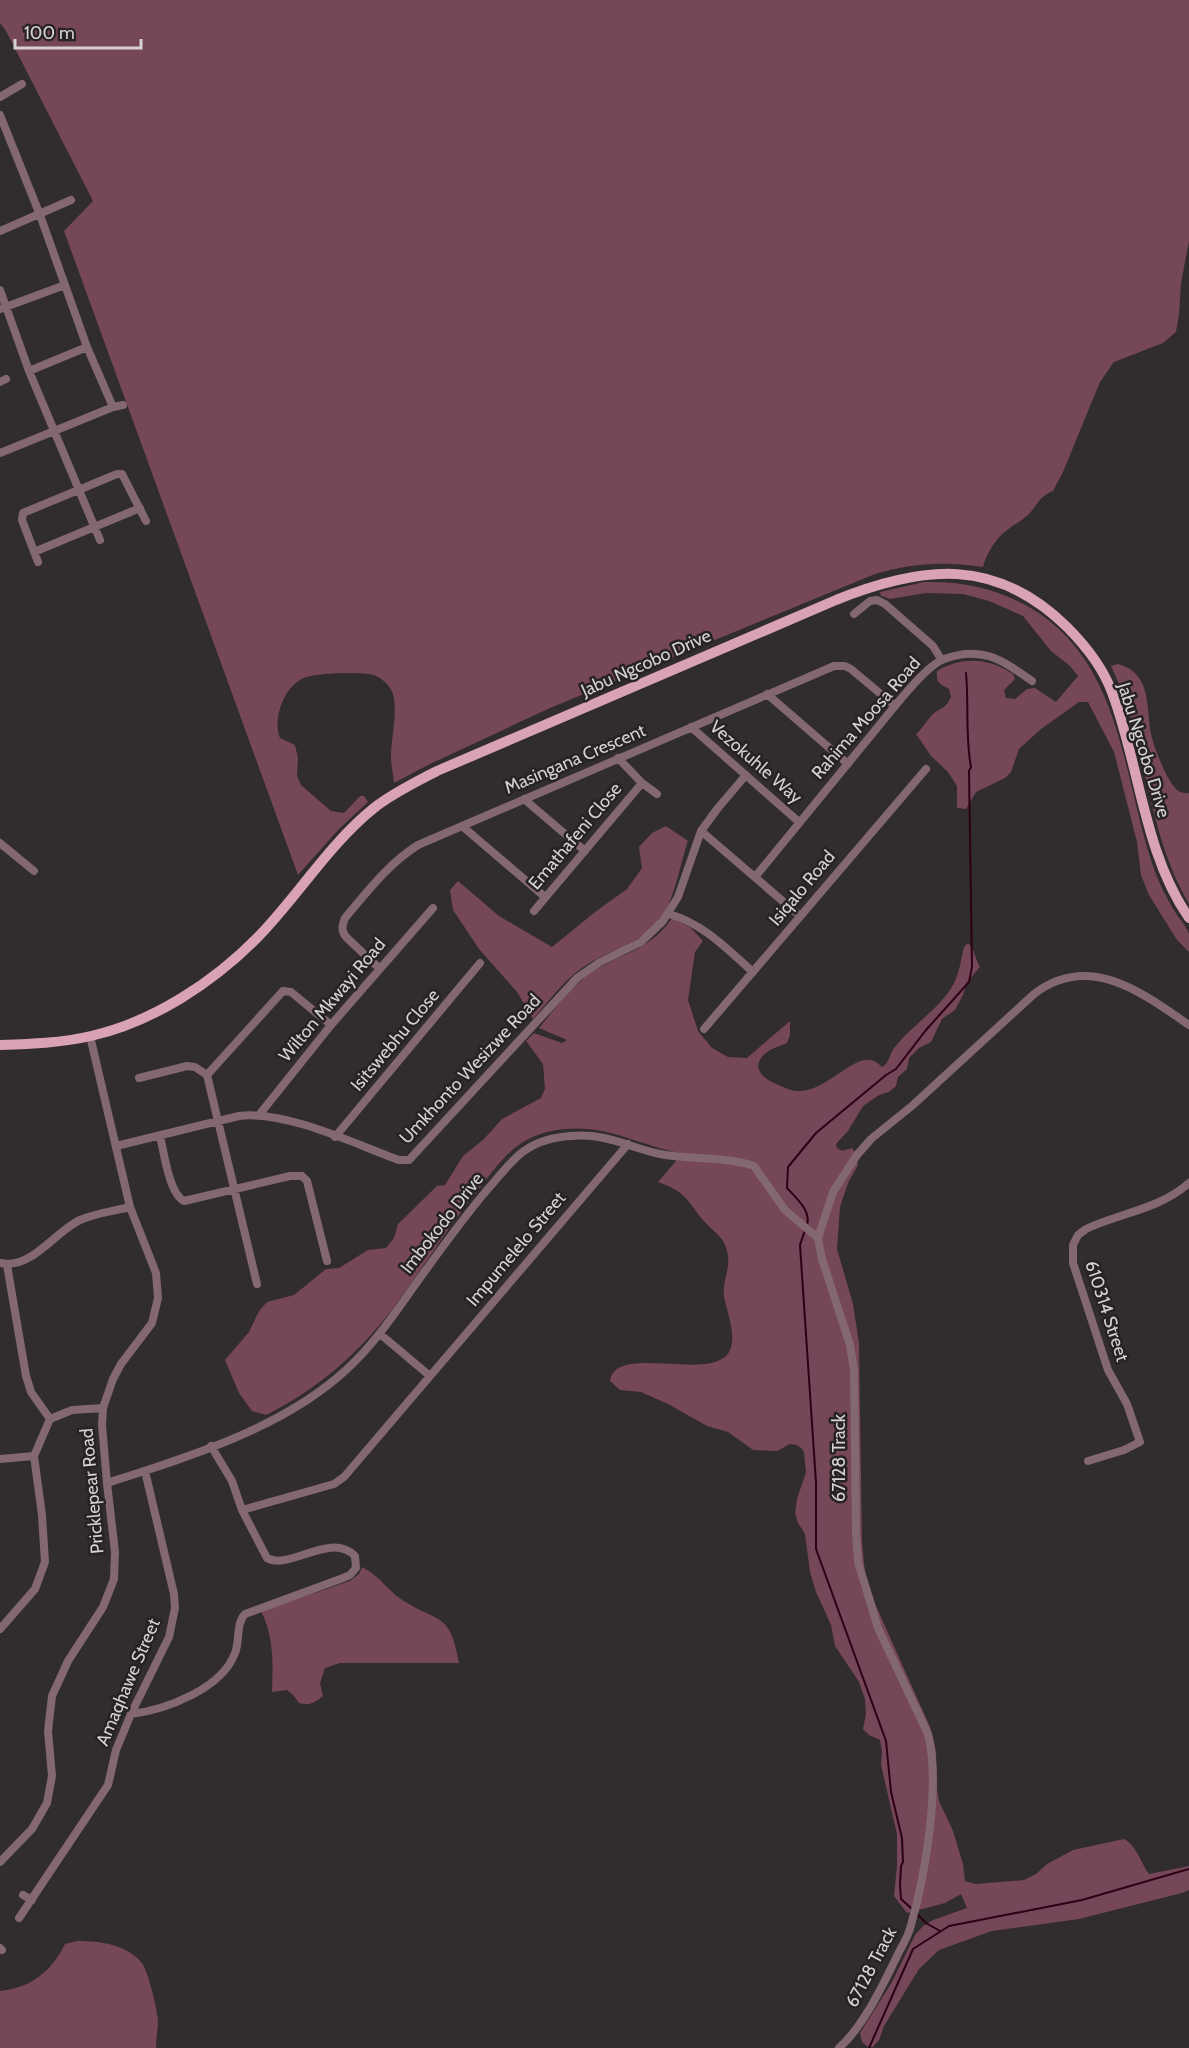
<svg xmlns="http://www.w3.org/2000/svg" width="1189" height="2048" viewBox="0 0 1189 2048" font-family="Cabin,sans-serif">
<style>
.green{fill:#764659}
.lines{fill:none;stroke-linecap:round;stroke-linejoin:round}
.stream{stroke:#2d0015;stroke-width:2}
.minor{stroke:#836872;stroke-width:8}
.major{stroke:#d9a2b6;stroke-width:10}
.labels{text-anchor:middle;stroke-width:5;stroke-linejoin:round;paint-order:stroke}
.street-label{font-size:18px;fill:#d6d2d4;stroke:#272224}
</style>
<rect width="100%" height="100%" fill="#312c2d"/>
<path class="green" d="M 0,0 L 1189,0 L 1189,241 L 1181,283 L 1179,314 L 1176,332 L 1163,343 L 1114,362 L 1100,382 L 1063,472 L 1053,491 C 1040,496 1038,504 1029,514 C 1022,521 1013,525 1006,531 C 995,539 986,555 983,567 C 945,561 911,563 875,574 L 550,708 L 428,765 L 394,783 C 393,774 391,765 391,756 C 391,738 400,702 390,688 C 388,684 380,677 376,676 C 367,671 318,673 307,677 C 285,683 272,718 280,738 L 295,745 L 298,758 L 297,776 L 301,785 L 331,811 L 344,813 L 360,796 L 364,796 L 368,802 L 339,829 L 298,875 L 64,231 L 93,201 L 6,31 L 0,23 Z
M 924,582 C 961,581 996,588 1029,607 C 1119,659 1122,768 1150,857 C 1155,874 1163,891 1172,907 C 1176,915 1186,925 1189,934 C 1189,939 1189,947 1189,952 L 1177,940 L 1149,895 L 1141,875 L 1137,842 L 1114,752 L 1088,702 L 1079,702 L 1041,729 L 1019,749 L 1011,772 L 1005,778 L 976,792 L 966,809 L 957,808 L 957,786 L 948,772 L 931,756 L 916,734 C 923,728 927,720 933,714 C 942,707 945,709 951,697 L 949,689 C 939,684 936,682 937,671 C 962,656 989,658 1013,674 L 1015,679 L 1004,690 L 1006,698 L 1015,699 L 1027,689 L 1035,688 L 1056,702 L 1078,676 L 1070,666 L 1051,651 L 1023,616 L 989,601 L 963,594 L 926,593 L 890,599 L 881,596 L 880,592 Z
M 1118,664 C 1152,673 1146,707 1151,734 C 1154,747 1168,786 1180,792 C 1183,793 1186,793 1189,793 L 1189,904 C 1146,831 1147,742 1111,666 Z
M 666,826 L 688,841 C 680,864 674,904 658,922 C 640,944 611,949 588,964 C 566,977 550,1000 533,1019 L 517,992 L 479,949 L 453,910 L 450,890 L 458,881 L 499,916 L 552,947 L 595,912 L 627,889 L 642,868 L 639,847 L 652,833 Z
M 672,918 L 691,928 L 703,941 L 695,952 L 688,1000 L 698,1031 L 712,1048 L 728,1057 L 747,1058 L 790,1021 L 790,1035 L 787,1043 C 780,1046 772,1048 766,1053 C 751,1065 760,1077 774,1083 C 781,1086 788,1090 796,1091 C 826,1093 850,1056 871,1060 C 875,1061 879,1064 882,1067 C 890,1063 889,1054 894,1048 C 911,1026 942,1007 954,983 C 960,971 961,959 964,947 L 968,943 C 975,950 975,959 980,967 L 967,982 L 963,995 L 955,1010 L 942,1019 L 931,1042 L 919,1048 L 909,1058 L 907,1069 L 898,1077 L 896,1086 L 889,1092 L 879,1095 L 863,1106 L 848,1131 L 836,1144 L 837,1148 L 842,1151 L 852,1148 L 855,1152 L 858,1165 L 848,1183 L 840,1207 L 837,1249 L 853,1304 L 859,1343 L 862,1542 L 865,1573 L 876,1606 L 930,1727 L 936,1751 L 937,1789 L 939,1801 L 953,1831 L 963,1864 L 965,1881 L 975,1884 L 1024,1880 L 1036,1874 L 1047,1864 L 1073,1850 L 1124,1839 C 1138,1847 1140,1862 1149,1874 L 1189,1866 L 1189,1890 L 1182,1893 L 1079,1919 L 992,1931 L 939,1950 L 919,1969 L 884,2026 L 879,2040 L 873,2047 L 868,2047 L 862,2042 L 860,2033 L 892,1982 L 915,1935 L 923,1926 L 933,1920 L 967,1908 L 961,1894 L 945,1903 L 907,1913 L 894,1896 L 897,1865 L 897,1834 L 881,1765 L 882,1751 L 880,1740 L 869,1735 L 863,1729 L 866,1714 L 865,1699 L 859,1682 L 835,1646 L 831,1625 L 816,1592 L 810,1572 L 805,1534 L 798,1523 L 795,1513 L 797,1499 L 806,1472 L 804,1452 L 802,1449 L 797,1445 L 790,1444 L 777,1451 L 753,1450 L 728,1432 L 707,1426 L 668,1404 L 641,1392 L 620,1390 L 610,1381 C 615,1344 704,1380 727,1355 C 739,1341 727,1312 724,1297 C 722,1282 730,1269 728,1256 C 726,1237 713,1232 702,1219 C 686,1198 685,1192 658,1182 L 676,1161 L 680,1153 C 633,1144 603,1121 552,1131 C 534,1134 517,1144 505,1157 C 496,1166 489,1176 482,1185 C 449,1225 422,1270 391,1311 C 357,1355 316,1390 266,1415 L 252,1411 L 239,1393 L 225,1360 L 249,1332 L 259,1311 L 267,1302 L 294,1295 L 326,1269 L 339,1268 L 368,1250 L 386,1248 L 394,1238 L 398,1224 L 437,1186 L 445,1185 L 463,1156 L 484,1139 L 502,1119 L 541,1098 L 545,1089 L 543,1064 L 526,1041 L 534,1033 L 562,1043 L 567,1040 L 539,1028 C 555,1009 570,987 591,973 C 621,952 649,952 672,918 Z
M 362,1567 C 381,1577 385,1588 401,1599 C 438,1624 450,1610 459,1663 L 340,1663 L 325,1668 L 320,1683 L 323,1696 C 314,1703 310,1706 299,1703 L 294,1696 L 287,1690 L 272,1692 C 273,1664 274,1636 261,1611 L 350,1581 L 359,1574 Z
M 77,1941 C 99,1941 126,1944 141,1962 C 148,1969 157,2009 158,2020 C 158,2029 156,2039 156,2048 L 0,2048 L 0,1991 C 31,1988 52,1971 65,1944 Z"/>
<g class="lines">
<path class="stream" d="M 807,1225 C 811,1210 796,1198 787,1188 L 788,1167 L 816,1133 L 886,1075 L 896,1069 L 926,1030 L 969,982 L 972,967 L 969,771 L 971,767 C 965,735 969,705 966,673
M 805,1230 L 800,1245 L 816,1483 L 816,1549 L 886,1741 L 891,1792 L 902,1838 L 903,1862 L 901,1866 L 900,1884 L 901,1899 L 912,1909
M 916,1913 L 926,1923 L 940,1931
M 869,2048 L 913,1949 L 949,1926 L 1082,1900 L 1189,1869"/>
<path class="minor" d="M 0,97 L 22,84
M 0,115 L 40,215 L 87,347 L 113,407
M 0,231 L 71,200
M 0,290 L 29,371 L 100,540
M 0,309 L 65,285
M 29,371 L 87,347
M 0,382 L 6,379
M 0,453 L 113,407 L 123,405
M 34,552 L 140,508
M 38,562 L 22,520 L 23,513 L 117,474 L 122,474 L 146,521
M 854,614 L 870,601 L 877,600 L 885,604 L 933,646 L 941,659
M 767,694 L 848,764
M 691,727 L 799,822
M 642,783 L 657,794
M 524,799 L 585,851
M 462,826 L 545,897
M 701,831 L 800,916
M 0,843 L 34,871
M 755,877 C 796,827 836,778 877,728 C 891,711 925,666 944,659 C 982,645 1002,660 1032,681
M 534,911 L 642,783 L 618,758
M 669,914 C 704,924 727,949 753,972
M 380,969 L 346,937 C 341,930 342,926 345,918 C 368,891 388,864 418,845 L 834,666 L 845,666 L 851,669 L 895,706
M 704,1029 L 926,769
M 207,1075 L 283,991 L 291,992 L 331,1025
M 139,1078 L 187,1066 L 195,1067 L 207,1075 L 257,1284
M 259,1115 L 331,1025 L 433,908
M 160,1136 C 164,1152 169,1194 184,1201 L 290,1176 L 302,1176 L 307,1181 L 327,1261
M 335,1137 L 480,963
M 116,1146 L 239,1116 C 285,1110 355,1144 399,1160 L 409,1160 L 577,978 L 600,962 L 641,942 L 663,921 L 678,897 L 701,831 L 718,808 L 746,775
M 0,1263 C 32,1270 54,1232 80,1220 C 96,1213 114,1211 130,1207
M 7,1265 L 26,1376 L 31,1392 L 50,1419
M 380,1334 L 430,1376
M 0,1459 L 34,1456
M 1088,1461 L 1124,1450 L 1140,1442 L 1127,1404 L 1108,1370 L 1073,1263 L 1073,1245 L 1078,1235 L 1086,1229 C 1120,1213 1160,1209 1189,1183
M 107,1483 C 188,1457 284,1428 347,1369 C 372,1346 391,1319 410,1292 C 435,1257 459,1223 487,1190 C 499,1177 510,1161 524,1151 C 538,1141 555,1137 571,1136 C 608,1133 627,1147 660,1154 C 691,1160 724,1156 754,1166 L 785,1210 L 818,1238
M 242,1510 L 334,1484 L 344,1477 L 628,1144
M 0,1629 L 35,1589 L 45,1562 L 42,1515 L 34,1456 L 50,1419 L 72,1410 L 103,1408
M 131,1714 C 165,1710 222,1689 235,1653 C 240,1641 236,1623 245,1614 L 343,1578 L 350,1575 L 356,1568 L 355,1556 C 330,1531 289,1571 267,1558 L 242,1510 L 232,1481 L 211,1446
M 0,1862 L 32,1829 L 47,1803 L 52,1776 L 48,1731 L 52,1696 L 68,1661 L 103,1607 L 114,1579 L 115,1552 L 107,1483 L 102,1425 L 103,1408 L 113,1379 L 121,1364 L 152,1323 L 158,1298 L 156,1273 L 130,1207 L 90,1036
M 23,1895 L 32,1900
M 19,1918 L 108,1785 L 116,1750 L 131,1714 L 169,1637 L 175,1608 L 174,1594 L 145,1471
M 0,1948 L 2,1950
M 839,2048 C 865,2025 884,1982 900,1950 C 904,1943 909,1934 911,1925 C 925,1876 941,1784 928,1734 L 878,1628 L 858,1562 L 856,1534 L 854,1370 L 850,1345 L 822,1259 L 818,1238 L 833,1192 L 857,1155 L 871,1139 L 913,1105 L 1034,994 C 1089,952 1141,992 1189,1025"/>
<path class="major" d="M 0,1045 C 30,1044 61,1043 91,1036 C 153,1022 214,982 258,937 C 298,896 329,844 374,808 C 393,793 416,782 437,771 L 836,600 C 923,565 996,557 1067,627 C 1086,646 1104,669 1113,695 C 1140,768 1144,853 1189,918"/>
</g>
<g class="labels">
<g class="street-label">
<text transform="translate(646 663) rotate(-24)" y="6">Jabu Ngcobo Drive</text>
<text transform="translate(866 718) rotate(-49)" y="6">Rahima Moosa Road</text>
<text transform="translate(1144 750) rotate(73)" y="6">Jabu Ngcobo Drive</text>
<text transform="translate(575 759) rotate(-23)" y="6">Masingana Crescent</text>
<text transform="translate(756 762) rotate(41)" y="6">Vezokuhle Way</text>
<text transform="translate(575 836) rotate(-50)" y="6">Emathafeni Close</text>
<text transform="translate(802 888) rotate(-50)" y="6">Isiqalo Road</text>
<text transform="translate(332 1000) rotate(-50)" y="6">Wilton Mkwayi Road</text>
<text transform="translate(395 1040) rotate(-50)" y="6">Isitswebhu Close</text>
<text transform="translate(470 1069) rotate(-47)" y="6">Umkhonto Wesizwe Road</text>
<text transform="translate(442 1223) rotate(-52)" y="6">Imbokodo Drive</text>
<text transform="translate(516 1249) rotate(-50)" y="6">Impumelelo Street</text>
<text transform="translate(1107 1311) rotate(72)" y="6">610314 Street</text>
<text transform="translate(839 1458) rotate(-90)" y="6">67128 Track</text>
<text transform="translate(92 1491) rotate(-95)" y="6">Pricklepear Road</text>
<text transform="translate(128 1682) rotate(-67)" y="6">Amaqhawe Street</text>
<text transform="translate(871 1967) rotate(-62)" y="6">67128 Track</text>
</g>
</g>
<path d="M15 39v9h126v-9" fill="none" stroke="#d6d2d4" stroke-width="3"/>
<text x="24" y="39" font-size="18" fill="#d6d2d4" stroke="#272224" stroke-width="4.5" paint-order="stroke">100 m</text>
</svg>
